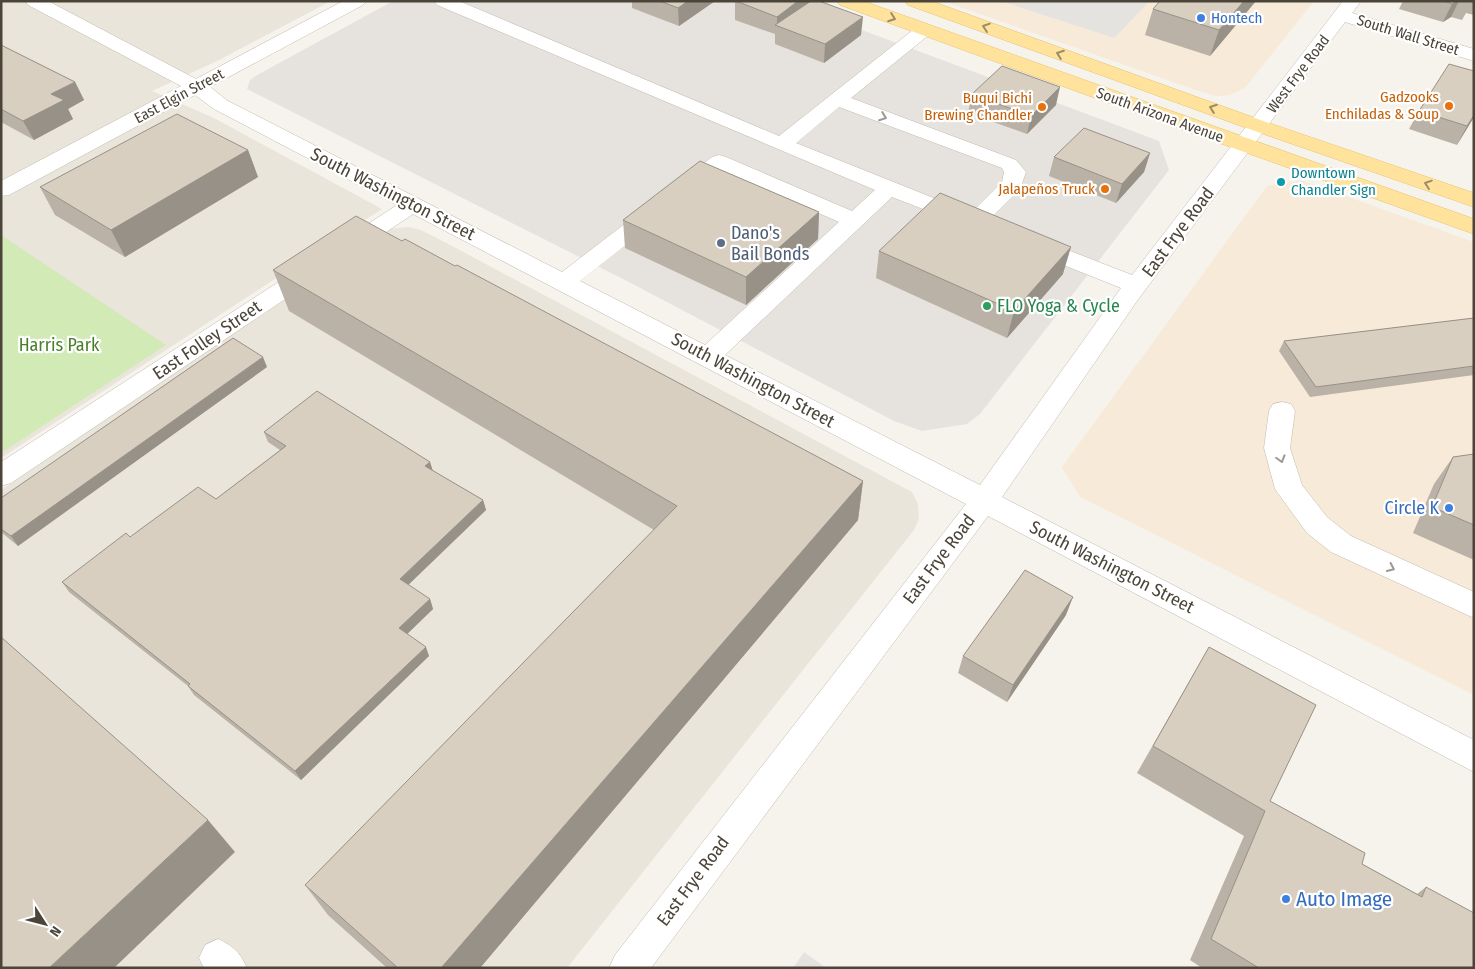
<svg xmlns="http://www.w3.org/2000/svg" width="1475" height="969" viewBox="0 0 1475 969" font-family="'Fira Sans Condensed',sans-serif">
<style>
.residential{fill:#eae5da}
.commercial{fill:#f7ead8}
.industrial{fill:#e6e2dd}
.green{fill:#d2eab5}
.parking{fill:#e5e3e0}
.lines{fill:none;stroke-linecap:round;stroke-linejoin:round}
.minor-casing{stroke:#c2bbae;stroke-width:1}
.major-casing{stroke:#e6c16a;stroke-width:1}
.minor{fill:#fff;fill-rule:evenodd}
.major{fill:#ffe39c;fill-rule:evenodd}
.wall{fill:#bab2a6}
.shaded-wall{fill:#979187}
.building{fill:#d8cfc1;stroke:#979187}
.oneway{stroke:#9c8c66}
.oneway2{stroke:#9c9892}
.shop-dot{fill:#3f7fe0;stroke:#fff;stroke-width:2}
.food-dot{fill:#e8710a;stroke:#fff;stroke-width:2}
.culture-dot{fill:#0f9aa8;stroke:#fff;stroke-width:2}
.service-dot{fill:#5c6f8a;stroke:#fff;stroke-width:2}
.leisure-dot{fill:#2e9e5b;stroke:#fff;stroke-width:2}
.labels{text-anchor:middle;stroke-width:4.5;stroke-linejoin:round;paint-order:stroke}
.far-shop-label{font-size:15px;fill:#366cbe;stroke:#fff;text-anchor:start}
.far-street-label{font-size:15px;fill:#4b4439;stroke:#fff}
.far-food-label{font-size:15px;fill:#c56008;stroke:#fff;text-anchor:end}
.far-culture-label{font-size:15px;fill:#0d838f;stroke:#fff;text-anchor:start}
.street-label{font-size:18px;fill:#4b4439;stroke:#fff}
.service-label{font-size:18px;fill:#4e5e75;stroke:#fff;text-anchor:start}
.leisure-label{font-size:18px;fill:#27864d;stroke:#fff;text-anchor:start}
.park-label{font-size:18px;fill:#4a7f2a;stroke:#fff}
.shop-label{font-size:18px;fill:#366cbe;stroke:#fff;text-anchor:end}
.near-shop-label{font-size:21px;fill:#366cbe;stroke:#fff;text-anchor:start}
</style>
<rect width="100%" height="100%" fill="#f6f3ec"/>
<path class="residential" d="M 1,1 L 331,1 L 217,61 L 152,91 L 214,118 L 382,209 L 1,458 Z
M 409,227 L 421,230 L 456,248 L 912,492 L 918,504 L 919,519 L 914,530 L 567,968 L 1,968 L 1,490 L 373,238 L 387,229 Z"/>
<path class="commercial" d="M 943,1 L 1314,1 L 1245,88 L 1230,95 L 1216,96 L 1196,90 Z
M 1301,180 L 1474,242 L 1474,695 L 1080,497 L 1062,467 L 1267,186 Z"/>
<path class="industrial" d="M 393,1 L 784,1 L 1159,141 L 1169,170 L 980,414 L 967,424 L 922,431 L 894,421 L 623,279 L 247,89 L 250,80 L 259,74 Z"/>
<path class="green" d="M 1,235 L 166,345 L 1,453 Z"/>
<path class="parking" d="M 1001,1 L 1150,1 L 1114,38 Z
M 804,952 L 826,968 L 793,968 Z"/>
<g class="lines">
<defs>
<path id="minor" d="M 25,1 L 48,1 L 196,79 L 343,1 L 366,1 L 363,5 L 210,87 L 228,101 L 562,272 L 712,157 L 719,155 L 726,157 L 852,211 L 875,190 L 437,5 L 434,1 L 459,1 L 779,136 L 918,26 L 924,24 L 930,26 L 933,30 L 930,34 L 851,98 L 1016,160 L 1026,172 L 1020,189 L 982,227 L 974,229 L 892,197 L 725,355 L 980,485 L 1121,288 L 1026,250 L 1023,245 L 1026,240 L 1034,238 L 1042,240 L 1132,275 L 1343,1 L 1361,1 L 1352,13 L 1474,49 L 1474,61 L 1345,22 L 1137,301 L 1002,497 L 1474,740 L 1474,772 L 988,516 L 651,968 L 609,968 L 615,955 L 966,504 L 413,214 L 355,253 L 347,255 L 339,253 L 336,248 L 339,243 L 397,205 L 214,109 L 195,95 L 9,195 L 1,196 L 1,181 L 181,86 L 28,5 ZM 839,107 L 1002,168 L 1004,172 L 1002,182 L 971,213 L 796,143 ZM 721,170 L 839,222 L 705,345 L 580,281 Z
M 313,263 L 321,265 L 325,270 L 321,275 L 11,483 L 1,486 L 1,462 L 305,265 Z
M 1282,402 L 1291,404 L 1295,411 L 1290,448 L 1302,485 L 1327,517 L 1351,536 L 1474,592 L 1474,618 L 1331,552 L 1307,533 L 1275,489 L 1264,448 L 1269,411 L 1273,404 Z
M 218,939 C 233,946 240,952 247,968 L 204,968 L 199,958 L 205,945 Z"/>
<path id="major" d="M 837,1 L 863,1 L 1474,219 L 1474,234 L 1191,133 L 840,5 Z
M 905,1 L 931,1 L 1266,122 L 1474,193 L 1474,207 L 1252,130 L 908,5 Z"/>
</defs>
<use href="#minor" class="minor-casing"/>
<use href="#major" class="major-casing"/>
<use href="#minor" class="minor"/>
<use href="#major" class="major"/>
</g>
<path class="wall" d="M 632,1 L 715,1 L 679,26 L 632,8 Z
M 1256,1 L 1210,56 L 1145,35 L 1153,9 Z
M 1403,1 L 1474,1 L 1474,15 L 1466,13 L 1462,20 L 1451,17 L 1443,22 L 1399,9 Z
M 735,2 L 809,3 L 861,35 L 824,63 L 775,44 L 775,34 L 735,20 Z
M 1,45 L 75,82 L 84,100 L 68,109 L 73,119 L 34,140 L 1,122 Z
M 1474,71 L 1474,117 L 1457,145 L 1409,129 L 1419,111 Z
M 972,94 L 1056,105 L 1027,134 L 968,113 Z
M 248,150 L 258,177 L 125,257 L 55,215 L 40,187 Z
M 1150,153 L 1144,172 L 1116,203 L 1049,176 L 1054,157 Z
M 819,212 L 818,239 L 746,305 L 625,248 L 623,220 Z
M 402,241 L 455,266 L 863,481 L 858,520 L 480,968 L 387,968 L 328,915 L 305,885 L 654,530 L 289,311 L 273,270 Z
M 879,251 L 1063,274 L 1007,338 L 876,278 Z
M 1474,318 L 1474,375 L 1310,397 L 1279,351 L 1284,341 Z
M 267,367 L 18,546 L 1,532 L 1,498 Z
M 264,432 L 430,462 L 433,471 L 483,500 L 486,510 L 408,585 L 430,599 L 433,609 L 407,634 L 429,656 L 301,780 L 194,695 L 188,686 L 69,592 L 62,582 L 216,499 L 280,450 L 268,442 Z
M 1474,454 L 1474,560 L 1413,533 L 1434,484 L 1453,457 Z
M 1066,615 L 1007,702 L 958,673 L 963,656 Z
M 1209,647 L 1270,801 L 1362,864 L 1417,894 L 1426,887 L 1474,968 L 1202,968 L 1190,960 L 1244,836 L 1137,773 Z"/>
<path class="shaded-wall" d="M 688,1 L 715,1 L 679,26 L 678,8 Z
M 798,1 L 809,1 L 808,11 L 777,26 L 777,17 Z
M 1244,1 L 1256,1 L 1210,56 L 1219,30 Z
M 1457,1 L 1459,1 L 1451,17 L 1443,22 L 1452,4 Z
M 863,17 L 861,35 L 824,63 L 825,44 Z
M 75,82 L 84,100 L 68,109 L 73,119 L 34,140 L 23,121 L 51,94 Z
M 1060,87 L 1056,105 L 1027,134 L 1031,116 Z
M 1474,115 L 1474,117 L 1457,145 L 1467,126 Z
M 248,150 L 258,177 L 125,257 L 111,230 Z
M 1150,153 L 1144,172 L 1116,203 L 1122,184 Z
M 819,212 L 818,239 L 746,305 L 746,277 Z
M 1071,247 L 1063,274 L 1007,338 L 1014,311 Z
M 263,357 L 267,367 L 18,546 L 11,536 Z
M 430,462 L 433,472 L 425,466 Z
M 863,481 L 858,520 L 480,968 L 441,968 Z
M 483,500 L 486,510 L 404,589 L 400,579 Z
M 1073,597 L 1066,615 L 1007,702 L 1013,685 Z
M 430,599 L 433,609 L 403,638 L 399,628 Z
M 426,647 L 429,656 L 301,780 L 295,771 Z
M 208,820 L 235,852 L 114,968 L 49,968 Z"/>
<path class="building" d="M 660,1 L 688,1 L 678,8 Z
M 736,1 L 798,1 L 777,17 Z
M 811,1 L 819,1 L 863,17 L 825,44 L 775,25 Z
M 1160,1 L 1244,1 L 1219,30 L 1153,9 Z
M 1444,1 L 1457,1 L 1452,4 Z
M 1,45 L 75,82 L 51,94 L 64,100 L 23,121 L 1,109 Z
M 1449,64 L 1474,71 L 1474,115 L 1467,126 L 1419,111 Z
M 1002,66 L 1060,87 L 1031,116 L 972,94 Z
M 177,114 L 248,150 L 111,230 L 40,187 Z
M 1084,128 L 1150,153 L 1122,184 L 1054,157 Z
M 700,161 L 819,212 L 746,277 L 623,220 Z
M 940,193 L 1071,247 L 1014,311 L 879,251 Z
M 356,216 L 402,241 L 405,239 L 455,266 L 457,265 L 863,481 L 441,968 L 398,968 L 305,885 L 677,506 L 273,270 Z
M 1474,318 L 1474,366 L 1316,387 L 1284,341 Z
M 233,338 L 263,357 L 11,536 L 1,529 L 1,498 Z
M 317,391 L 430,462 L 425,466 L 483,500 L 400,579 L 430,599 L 399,628 L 426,647 L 295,771 L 188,686 L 190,684 L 62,582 L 126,533 L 130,537 L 198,487 L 216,499 L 286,446 L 264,432 Z
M 1474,454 L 1474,525 L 1432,507 L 1453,457 Z
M 1025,570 L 1073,597 L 1013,685 L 963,656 Z
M 1,637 L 208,820 L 49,968 L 1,968 Z
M 1209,647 L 1316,705 L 1270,801 L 1365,853 L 1362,864 L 1422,897 L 1426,887 L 1474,913 L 1474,968 L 1259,968 L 1211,939 L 1265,811 L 1153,746 Z"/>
<defs><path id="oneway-chevron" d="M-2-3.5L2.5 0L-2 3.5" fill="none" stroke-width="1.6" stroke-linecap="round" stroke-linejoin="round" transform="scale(1.25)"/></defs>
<g class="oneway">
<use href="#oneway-chevron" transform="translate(892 18) rotate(20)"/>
<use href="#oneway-chevron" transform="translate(986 27) rotate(-161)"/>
<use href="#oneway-chevron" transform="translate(1060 54) rotate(-160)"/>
<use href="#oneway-chevron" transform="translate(1213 108) rotate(-160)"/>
<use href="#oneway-chevron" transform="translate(1428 184) rotate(-161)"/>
</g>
<g class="oneway2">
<use href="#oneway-chevron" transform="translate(883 117) rotate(21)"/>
<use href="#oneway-chevron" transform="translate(1281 459) rotate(74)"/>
<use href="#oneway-chevron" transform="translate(1391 568) rotate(25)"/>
</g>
<g class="shop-dot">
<circle cx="1201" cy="18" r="5"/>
<circle cx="1449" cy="508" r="5"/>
<circle cx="1286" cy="899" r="5"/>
</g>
<g class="food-dot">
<circle cx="1449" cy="106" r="5"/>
<circle cx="1042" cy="107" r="5"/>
<circle cx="1105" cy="189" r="5"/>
</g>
<circle class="culture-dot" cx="1281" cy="182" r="5"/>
<circle class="service-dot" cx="721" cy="243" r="5"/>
<circle class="leisure-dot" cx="987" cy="306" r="5"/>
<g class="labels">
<g class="far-shop-label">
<text x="1211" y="23">Hontech</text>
</g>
<g class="far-street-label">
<text transform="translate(1408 35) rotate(17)" y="5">South Wall Street</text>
<text transform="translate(1298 74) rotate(-53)" y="5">West Frye Road</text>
<text transform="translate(179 96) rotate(-28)" y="5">East Elgin Street</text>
<text transform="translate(1160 115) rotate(20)" y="5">South Arizona Avenue</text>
</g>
<g class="far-food-label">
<text x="1439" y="102">Gadzooks<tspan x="1439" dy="17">Enchiladas &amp; Soup</tspan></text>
<text x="1032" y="103">Buqui Bichi<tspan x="1032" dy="17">Brewing Chandler</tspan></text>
<text x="1095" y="194">Jalapeños Truck</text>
</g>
<g class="far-culture-label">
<text x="1291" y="178">Downtown<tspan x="1291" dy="17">Chandler Sign</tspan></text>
</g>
<g class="street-label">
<text transform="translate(393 194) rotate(27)" y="6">South Washington Street</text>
<text transform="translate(1178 232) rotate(-53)" y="6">East Frye Road</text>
<text transform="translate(207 340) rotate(-34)" y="6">East Folley Street</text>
<text transform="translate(753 380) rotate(28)" y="6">South Washington Street</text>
<text transform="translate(939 559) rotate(-53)" y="6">East Frye Road</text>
<text transform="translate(1112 567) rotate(27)" y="6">South Washington Street</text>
<text transform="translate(693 881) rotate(-53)" y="6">East Frye Road</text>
</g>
<g class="service-label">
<text x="731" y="239">Dano's<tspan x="731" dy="21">Bail Bonds</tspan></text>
</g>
<g class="leisure-label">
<text x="997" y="312">FLO Yoga &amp; Cycle</text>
</g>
<g class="park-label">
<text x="59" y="351">Harris Park</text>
</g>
<g class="shop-label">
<text x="1439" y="514">Circle K</text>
</g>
<g class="near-shop-label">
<text x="1296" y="906">Auto Image</text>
</g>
</g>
<rect width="1475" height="969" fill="none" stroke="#4b4439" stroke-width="5"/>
<g transform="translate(45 924) rotate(126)" stroke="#ffffff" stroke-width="4" paint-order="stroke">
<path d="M0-4L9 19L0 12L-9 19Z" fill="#4b4439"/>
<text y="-8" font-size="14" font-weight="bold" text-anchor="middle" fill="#4b4439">N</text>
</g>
</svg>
